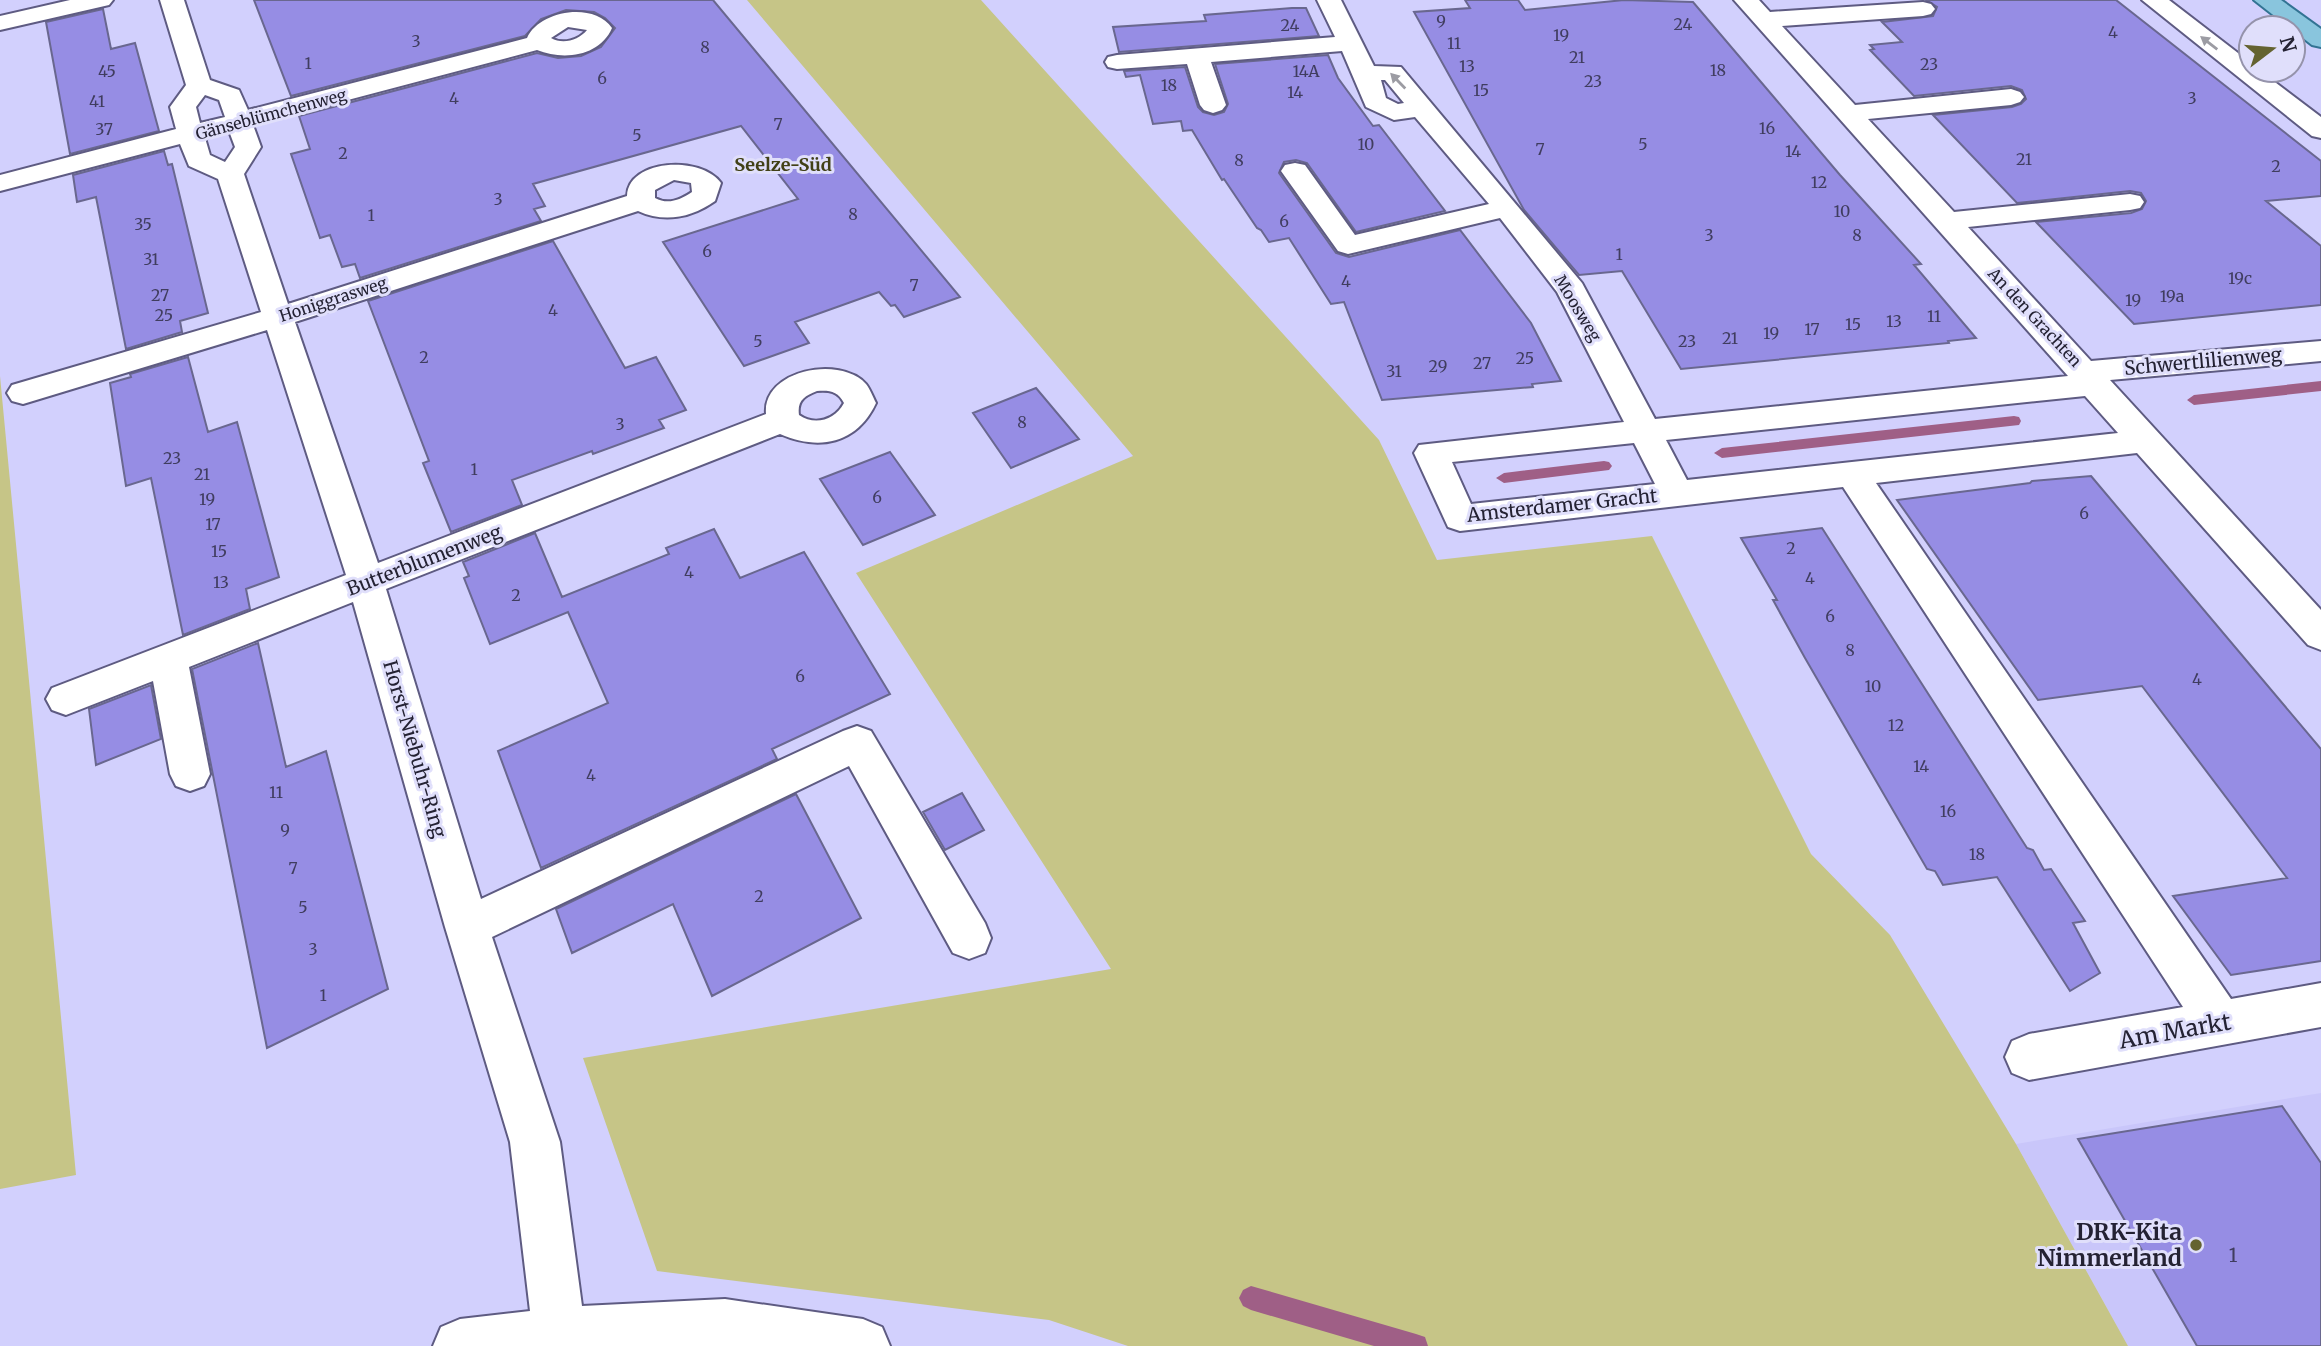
<svg xmlns="http://www.w3.org/2000/svg" width="2321" height="1346" viewBox="0 0 2321 1346" font-family="Merriweather,serif">
<style>
.built{fill:#c9c6fa}
.green{fill:#c6c587}
.lines{fill:none;stroke-linecap:round;stroke-linejoin:round}
.stream{fill:#9f5f86;fill-rule:evenodd}
.building{fill:#968de4;stroke:#69678f;stroke-width:2}
.minor-casing{stroke:#5e5b82;stroke-width:4}
.major-casing{stroke:#327393;stroke-width:4}
.minor{fill:#fff;fill-rule:evenodd}
.major{fill:#89c5dd;fill-rule:evenodd}
.oneway{fill:#9c9ca3}
.poi-dot{fill:#646330;stroke:#e0dffb;stroke-width:2.5}
.labels{text-anchor:middle;stroke-width:6;stroke-linejoin:round;paint-order:stroke}
.number-label{font-size:16px;fill:#403d5f}
.far-street-label{font-size:16px;fill:#242233;stroke:#e0dffb}
.far-neighbourhood-label{font-size:18px;font-weight:bold;fill:#414016;stroke:#e0dffb}
.street-label{font-size:19px;fill:#242233;stroke:#e0dffb}
.near-number-label{font-size:19px;fill:#403d5f}
.near-street-label{font-size:23px;fill:#242233;stroke:#e0dffb}
.near-poi-label{font-size:23px;font-weight:bold;fill:#242233;stroke:#e0dffb;text-anchor:end}
</style>
<rect width="100%" height="100%" fill="#d2d0fd"/>
<path class="built" d="M 2321,1093 L 2321,1346 L 2128,1346 L 2016,1144 Z"/>
<path class="green" d="M 747,0 L 981,0 L 1379,440 L 1437,560 L 1652,536 L 1811,854 L 1890,935 L 2016,1144 L 2128,1346 L 1128,1346 L 1049,1320 L 657,1271 L 583,1058 L 1111,969 L 856,573 L 1133,456 Z
M 0,376 L 76,1175 L 0,1189 Z"/>
<g class="lines">
<path class="stream" d="M 2321,381 L 2321,391 L 2194,405 L 2187,400 L 2194,395 Z
M 2014,416 L 2019,417 L 2021,421 L 2019,425 L 1722,458 L 1714,453 L 1722,448 Z
M 1604,461 L 1609,462 L 1612,466 L 1609,470 L 1504,483 L 1496,478 L 1504,473 Z
M 1251,1286 L 1416,1334 L 1425,1337 L 1428,1346 L 1374,1346 L 1251,1310 L 1243,1306 L 1239,1298 L 1243,1290 Z"/>
</g>
<path class="building" d="M 254,0 L 713,0 L 960,297 L 904,317 L 895,305 L 891,306 L 879,292 L 795,322 L 809,343 L 744,366 L 663,242 L 798,199 L 741,126 L 533,184 L 545,206 L 534,209 L 541,221 L 360,278 L 355,264 L 342,267 L 330,235 L 320,238 L 291,154 L 310,149 L 299,116 L 537,53 L 558,58 L 581,56 L 601,47 L 615,28 L 605,18 L 594,12 L 566,10 L 541,19 L 525,36 L 291,96 Z
M 1465,0 L 1518,0 L 1525,10 L 1624,0 L 1693,2 L 1840,175 L 1921,264 L 1914,265 L 1976,338 L 1948,341 L 1949,343 L 1681,369 L 1622,271 L 1579,275 L 1524,210 L 1414,12 L 1470,8 Z
M 1926,0 L 2116,0 L 2321,161 L 2321,196 L 2266,201 L 2321,246 L 2321,305 L 2134,324 L 2036,222 L 2131,213 L 2142,209 L 2146,201 L 2141,193 L 2130,191 L 2017,203 L 1933,115 L 2012,107 L 2021,104 L 2026,99 L 2022,90 L 2011,86 L 1914,96 L 1870,50 L 1874,49 L 1870,45 L 1902,42 L 1882,22 L 1933,16 L 1937,7 Z
M 1292,8 L 1306,8 L 1319,36 L 1119,52 L 1113,27 L 1206,21 L 1204,15 Z
M 103,9 L 111,49 L 135,43 L 159,131 L 70,154 L 46,22 Z
M 1328,55 L 1338,78 L 1373,126 L 1379,125 L 1445,211 L 1356,232 L 1307,163 L 1296,160 L 1284,162 L 1279,173 L 1336,253 L 1349,257 L 1460,230 L 1531,323 L 1561,381 L 1532,384 L 1533,387 L 1382,400 L 1344,302 L 1331,304 L 1289,238 L 1269,242 L 1261,230 L 1257,228 L 1224,179 L 1222,180 L 1192,130 L 1183,131 L 1181,121 L 1153,124 L 1140,75 L 1126,77 L 1124,71 L 1185,67 L 1198,107 L 1203,112 L 1214,115 L 1224,112 L 1228,104 L 1215,64 Z
M 164,151 L 168,165 L 172,164 L 208,313 L 180,321 L 182,332 L 126,349 L 96,197 L 77,202 L 73,175 Z
M 553,241 L 625,368 L 656,357 L 686,410 L 659,420 L 664,428 L 593,454 L 592,451 L 512,480 L 522,505 L 451,532 L 423,463 L 429,461 L 368,301 Z
M 188,357 L 208,432 L 237,422 L 279,577 L 246,589 L 250,609 L 183,635 L 151,478 L 126,486 L 110,383 L 131,377 L 130,374 Z
M 1036,388 L 1079,439 L 1011,468 L 973,413 Z
M 890,452 L 935,515 L 863,545 L 820,479 Z
M 2091,476 L 2321,749 L 2321,961 L 2231,975 L 2173,896 L 2287,878 L 2142,686 L 2038,700 L 1897,500 L 2030,483 L 2032,481 Z
M 1822,528 L 2027,848 L 2033,850 L 2044,870 L 2051,869 L 2085,921 L 2073,923 L 2100,973 L 2070,991 L 1997,877 L 1943,885 L 1935,871 L 1927,869 L 1805,658 L 1773,600 L 1777,600 L 1741,538 Z
M 714,529 L 740,578 L 804,552 L 890,694 L 772,749 L 777,759 L 541,868 L 498,751 L 608,703 L 568,612 L 490,644 L 464,578 L 469,576 L 463,562 L 535,533 L 562,597 L 669,554 L 666,548 Z
M 258,643 L 286,767 L 326,751 L 388,989 L 267,1048 L 192,669 Z
M 151,685 L 161,739 L 96,765 L 89,709 Z
M 962,793 L 984,830 L 945,850 L 923,812 Z
M 796,794 L 861,918 L 712,996 L 673,904 L 572,953 L 556,909 Z
M 2282,1106 L 2321,1163 L 2321,1346 L 2197,1346 L 2078,1139 Z"/>
<g class="lines">
<defs>
<path id="minor" d="M 70,0 L 113,0 L 109,5 L 0,30 L 0,16 Z
M 160,0 L 184,0 L 210,80 L 239,90 L 248,110 L 527,38 C 539,11 593,1 612,28 C 600,56 564,61 537,50 L 253,125 L 261,147 L 244,174 L 288,304 L 627,196 C 628,159 701,155 721,183 L 715,201 C 691,218 664,223 638,211 L 295,322 L 378,563 L 766,414 C 762,370 840,355 866,384 C 870,389 873,397 876,403 C 857,444 819,451 780,434 L 386,589 L 481,899 L 843,731 L 857,726 L 871,731 L 985,923 L 991,938 L 985,953 L 969,959 L 953,953 L 849,766 L 492,937 L 560,1142 L 582,1306 L 725,1299 L 863,1319 L 882,1327 L 890,1346 L 433,1346 L 441,1327 L 460,1319 L 530,1311 L 510,1142 L 445,927 L 353,602 L 189,667 L 210,774 L 204,786 L 190,791 L 176,786 L 170,774 L 153,681 L 66,715 L 52,710 L 46,699 L 52,688 L 346,575 L 267,330 L 23,404 L 12,401 L 7,393 L 12,385 L 261,312 L 218,179 L 189,166 L 180,144 L 0,191 L 0,175 L 176,129 L 170,107 L 186,85 ZM 568,27 L 587,30 C 579,40 563,45 551,38 ZM 205,95 L 219,100 L 225,117 L 200,123 L 196,107 ZM 229,131 L 235,147 L 225,162 L 210,155 L 205,138 ZM 674,180 L 691,183 L 692,192 C 680,200 668,205 655,198 L 655,190 ZM 817,391 C 829,390 838,391 844,403 C 835,420 815,426 799,415 C 797,401 804,396 817,391 Z
M 1317,0 L 1341,0 L 1374,66 L 1401,67 L 1582,283 L 1655,419 L 2068,376 L 1734,0 L 1759,0 L 1770,12 L 1923,2 L 1931,4 L 1935,9 L 1931,14 L 1923,16 L 1782,26 L 1855,105 L 2011,89 L 2020,92 L 2024,97 L 2020,102 L 2011,105 L 1868,119 L 1954,212 L 2130,194 L 2140,196 L 2144,202 L 2140,208 L 2130,210 L 1968,227 L 2091,361 L 2321,341 L 2321,361 L 2110,380 L 2321,610 L 2321,650 L 2308,645 L 2137,453 L 1876,483 L 2231,999 L 2321,983 L 2321,1027 L 2029,1080 L 2012,1073 L 2005,1057 L 2012,1041 L 2029,1034 L 2183,1007 L 1843,487 L 1460,531 L 1448,527 L 1414,453 L 1419,445 L 1624,422 L 1557,292 L 1500,218 L 1348,254 L 1338,251 L 1281,171 L 1285,165 L 1295,163 L 1305,165 L 1355,235 L 1489,204 L 1415,117 L 1394,120 L 1366,107 L 1342,51 L 1211,62 L 1226,105 L 1222,110 L 1213,113 L 1204,110 L 1200,105 L 1187,64 L 1117,69 L 1108,67 L 1105,62 L 1108,57 L 1117,55 L 1335,37 ZM 1381,80 L 1385,80 L 1404,103 L 1398,104 L 1386,98 ZM 2085,396 L 2118,433 L 1687,480 L 1666,440 ZM 1634,443 L 1655,484 L 1471,504 L 1452,462 Z
M 2142,0 L 2169,0 L 2251,63 L 2251,70 L 2259,70 L 2321,117 L 2321,138 L 2312,136 Z"/>
<path id="major" d="M 2254,0 L 2281,0 L 2321,29 L 2321,47 L 2312,45 Z"/>
</defs>
<use href="#minor" class="minor-casing"/>
<use href="#major" class="major-casing"/>
<use href="#minor" class="minor"/>
<use href="#major" class="major"/>
</g>
<defs><path id="oneway-solid" d="M-6-.8H1V-3.2L6.5 0L1 3.2V.8H-6Z" transform="scale(1.75)"/></defs>
<g class="oneway">
<use href="#oneway-solid" transform="translate(2209 43) rotate(-142)"/>
<use href="#oneway-solid" transform="translate(1398 81) rotate(-134)"/>
</g>
<circle class="poi-dot" cx="2196" cy="1245" r="7"/>
<g class="labels">
<g class="number-label">
<text x="1441" y="27">9</text>
<text x="1683" y="30">24</text>
<text x="1290" y="31">24</text>
<text x="2113" y="38">4</text>
<text x="1561" y="41">19</text>
<text x="416" y="47">3</text>
<text x="1454" y="49">11</text>
<text x="705" y="53">8</text>
<text x="1577" y="63">21</text>
<text x="308" y="69">1</text>
<text x="1929" y="70">23</text>
<text x="1467" y="72">13</text>
<text x="1718" y="76">18</text>
<text x="107" y="77">45</text>
<text x="1306" y="77">14A</text>
<text x="602" y="84">6</text>
<text x="1593" y="87">23</text>
<text x="1169" y="91">18</text>
<text x="1481" y="96">15</text>
<text x="1295" y="98">14</text>
<text x="454" y="104">4</text>
<text x="2192" y="104">3</text>
<text x="97" y="107">41</text>
<text x="778" y="130">7</text>
<text x="1767" y="134">16</text>
<text x="104" y="135">37</text>
<text x="637" y="141">5</text>
<text x="1366" y="150">10</text>
<text x="1643" y="150">5</text>
<text x="1540" y="155">7</text>
<text x="1793" y="157">14</text>
<text x="343" y="159">2</text>
<text x="2024" y="165">21</text>
<text x="1239" y="166">8</text>
<text x="2276" y="172">2</text>
<text x="1819" y="188">12</text>
<text x="498" y="205">3</text>
<text x="1842" y="217">10</text>
<text x="853" y="220">8</text>
<text x="371" y="221">1</text>
<text x="1284" y="227">6</text>
<text x="143" y="230">35</text>
<text x="1709" y="241">3</text>
<text x="1857" y="241">8</text>
<text x="707" y="257">6</text>
<text x="1619" y="260">1</text>
<text x="151" y="265">31</text>
<text x="2240" y="284">19c</text>
<text x="1346" y="287">4</text>
<text x="914" y="291">7</text>
<text x="160" y="301">27</text>
<text x="2172" y="302">19a</text>
<text x="2133" y="306">19</text>
<text x="553" y="316">4</text>
<text x="164" y="321">25</text>
<text x="1934" y="322">11</text>
<text x="1894" y="327">13</text>
<text x="1853" y="330">15</text>
<text x="1812" y="335">17</text>
<text x="1771" y="339">19</text>
<text x="1730" y="344">21</text>
<text x="758" y="347">5</text>
<text x="1687" y="347">23</text>
<text x="424" y="363">2</text>
<text x="1525" y="364">25</text>
<text x="1482" y="369">27</text>
<text x="1438" y="372">29</text>
<text x="1394" y="377">31</text>
<text x="1022" y="428">8</text>
<text x="620" y="430">3</text>
<text x="172" y="464">23</text>
<text x="474" y="475">1</text>
<text x="202" y="480">21</text>
<text x="877" y="503">6</text>
<text x="207" y="505">19</text>
<text x="2084" y="519">6</text>
<text x="213" y="530">17</text>
<text x="1791" y="554">2</text>
<text x="219" y="557">15</text>
<text x="689" y="578">4</text>
<text x="1810" y="584">4</text>
<text x="221" y="588">13</text>
<text x="516" y="601">2</text>
<text x="1830" y="622">6</text>
<text x="1850" y="656">8</text>
<text x="800" y="682">6</text>
<text x="2197" y="685">4</text>
<text x="1873" y="692">10</text>
<text x="1896" y="731">12</text>
<text x="1921" y="772">14</text>
<text x="591" y="781">4</text>
<text x="276" y="798">11</text>
<text x="1948" y="817">16</text>
<text x="285" y="836">9</text>
<text x="1977" y="860">18</text>
<text x="293" y="874">7</text>
<text x="759" y="902">2</text>
<text x="303" y="913">5</text>
<text x="313" y="955">3</text>
<text x="323" y="1001">1</text>
</g>
<g class="far-street-label">
<text transform="translate(271 114) rotate(-15)" y="6">Gänseblümchenweg</text>
<text transform="translate(333 299) rotate(-18)" y="6">Honiggrasweg</text>
<text transform="translate(1578 308) rotate(59)" y="6">Moosweg</text>
<text transform="translate(2035 317) rotate(47)" y="6">An den Grachten</text>
</g>
<g class="far-neighbourhood-label">
<text x="783" y="171">Seelze-Süd</text>
</g>
<g class="street-label">
<text transform="translate(2203 361) rotate(-5)" y="7">Schwertlilienweg</text>
<text transform="translate(1562 505) rotate(-6)" y="7">Amsterdamer Gracht</text>
<text transform="translate(424 560) rotate(-21)" y="7">Butterblumenweg</text>
<text transform="translate(415 749) rotate(74)" y="7">Horst-Niebuhr-Ring</text>
</g>
<g class="near-number-label">
<text x="2233" y="1262">1</text>
</g>
<g class="near-street-label">
<text transform="translate(2175 1031) rotate(-10)" y="8">Am Markt</text>
</g>
<g class="near-poi-label">
<text x="2182" y="1240">DRK-Kita<tspan x="2182" dy="26">Nimmerland</tspan></text>
</g>
</g>
<g transform="translate(2272 49) rotate(74)"><circle r="33" fill="#e0dffb" stroke="#9593ab" stroke-width="2"/>
<path d="M0-5L12 26L0 18L-12 26Z" fill="#646330"/>
<text y="-10" font-size="19" font-weight="bold" text-anchor="middle" fill="#242233">N</text>
</g>
</svg>
